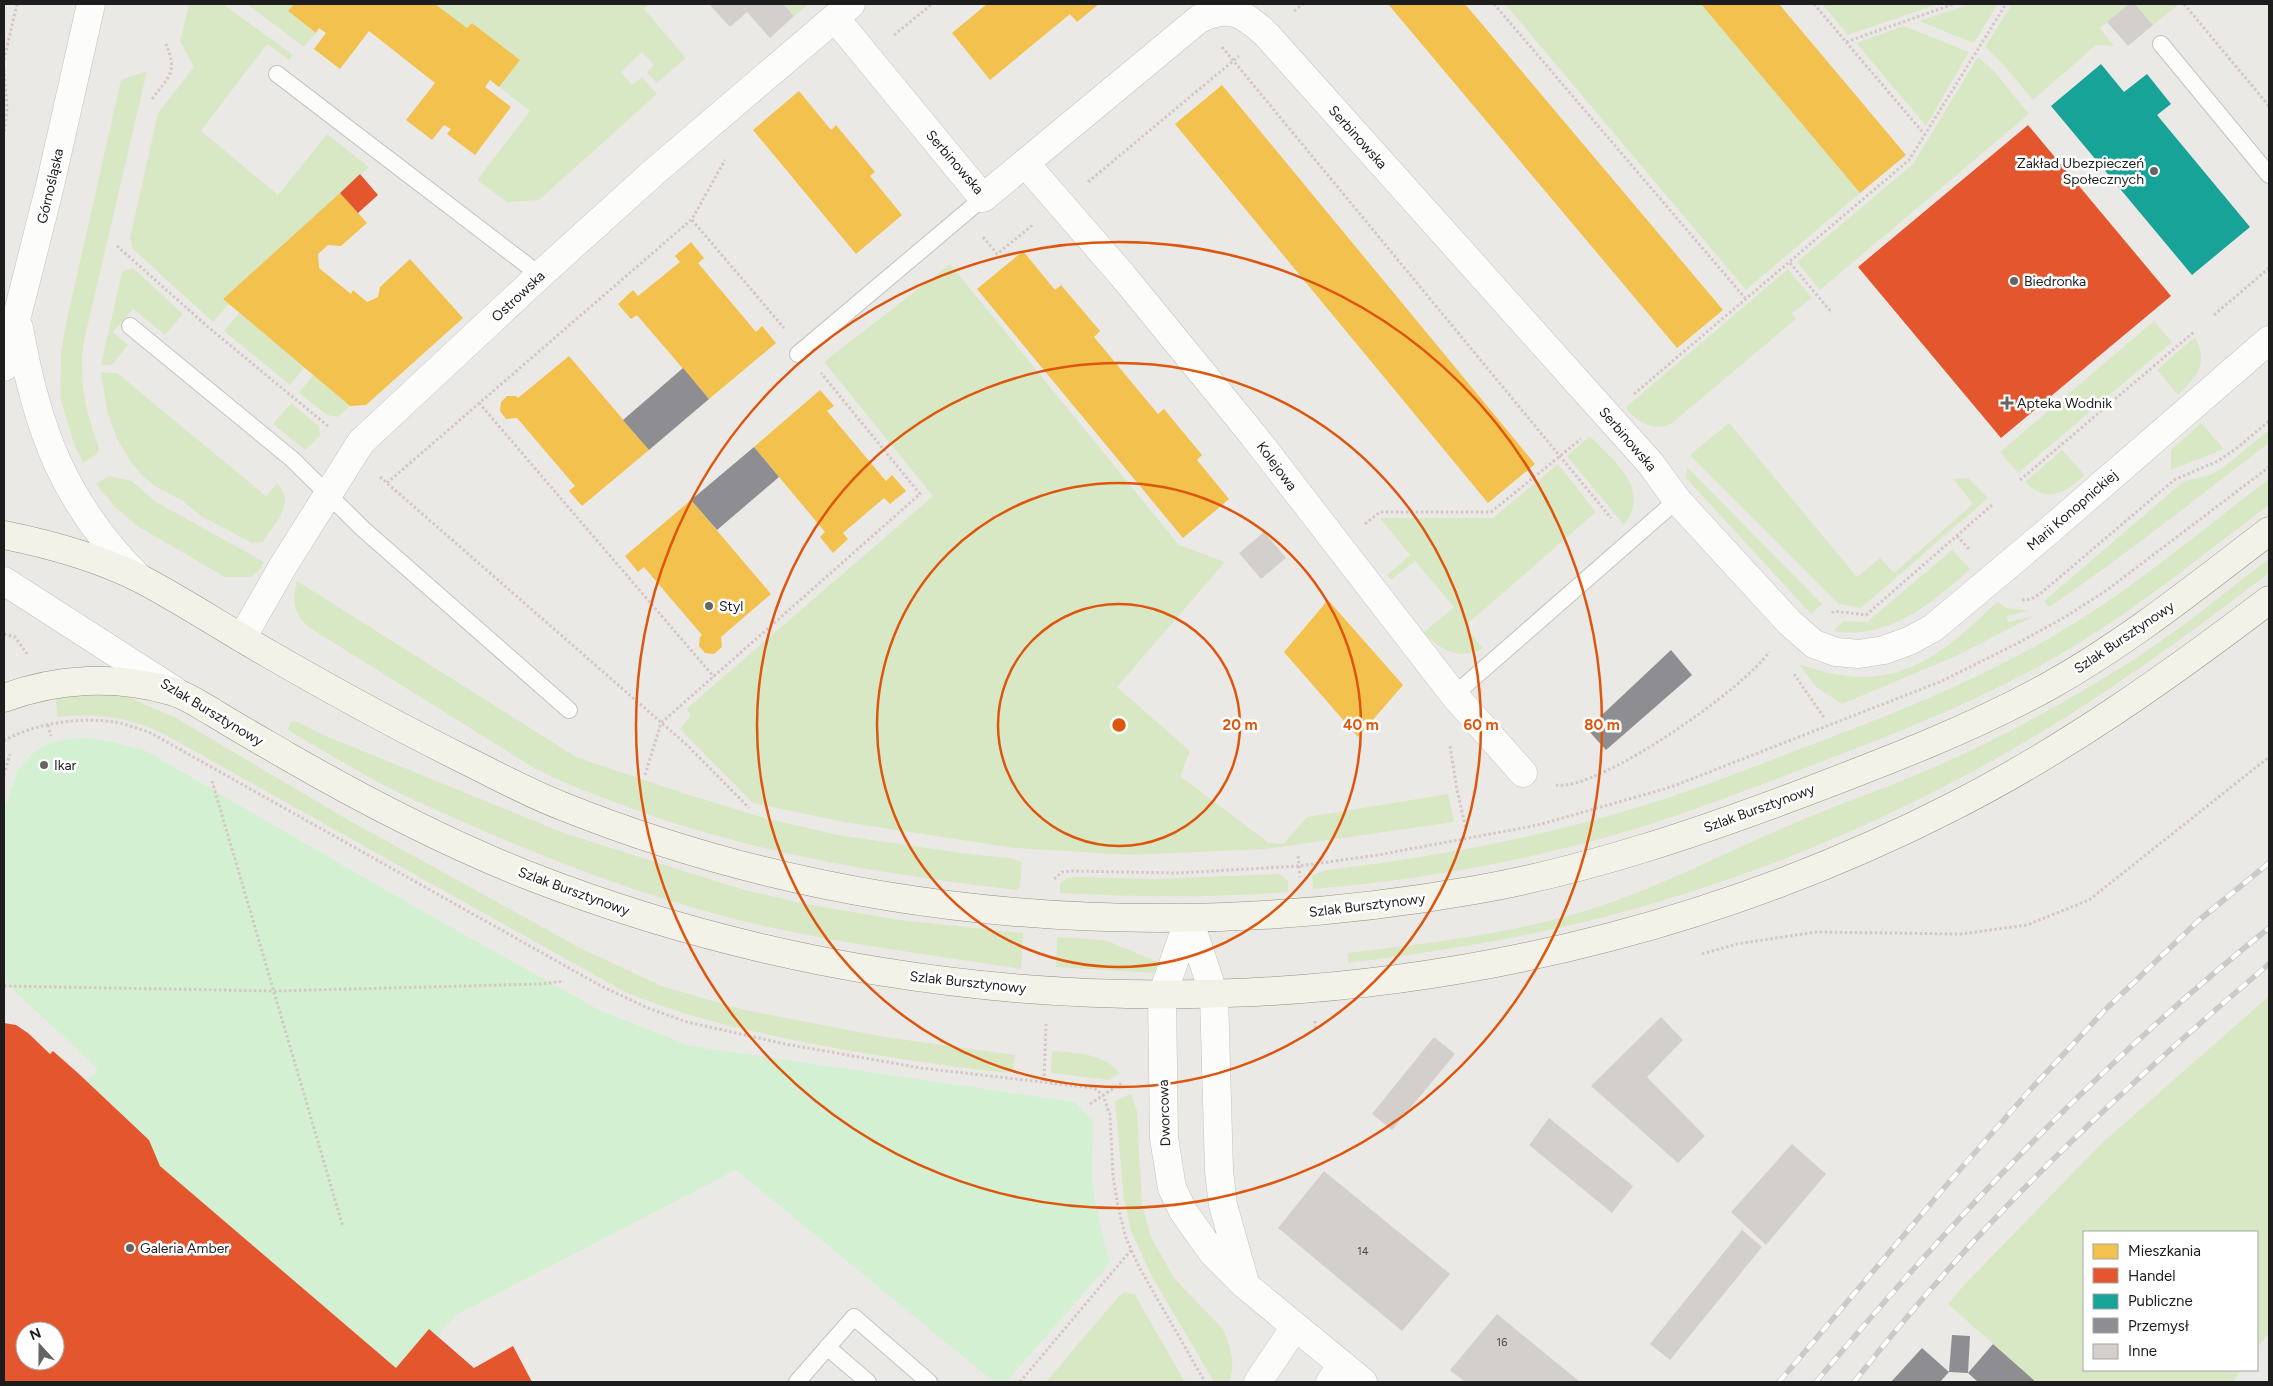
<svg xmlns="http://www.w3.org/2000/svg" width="2273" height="1386" viewBox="0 0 2273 1386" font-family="Figtree,sans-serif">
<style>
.grass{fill:#d9e8c4}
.park{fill:#d3f1d2}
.homes{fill:#f2c14e}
.shops{fill:#e4572e;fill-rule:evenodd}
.public{fill:#17a398}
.industry{fill:#8d8d92}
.building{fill:#d2cfcd}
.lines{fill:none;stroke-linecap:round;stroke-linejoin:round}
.service-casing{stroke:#c4c3c2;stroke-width:18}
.minor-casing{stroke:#c4c3c2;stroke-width:29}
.tertiary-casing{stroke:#c4c3c2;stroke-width:29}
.secondary-casing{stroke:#94947e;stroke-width:29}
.path{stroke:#d5c7c5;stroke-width:3;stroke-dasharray:2.5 2.5;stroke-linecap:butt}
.service{stroke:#fcfcfb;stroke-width:16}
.minor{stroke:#fcfcfb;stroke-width:28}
.tertiary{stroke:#fcfcfb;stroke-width:28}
.secondary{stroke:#f3f2e9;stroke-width:28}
.rail-casing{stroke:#cacac9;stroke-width:5.5}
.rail{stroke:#fff;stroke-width:4;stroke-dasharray:11;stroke-linecap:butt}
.ring{fill:none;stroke:#de560d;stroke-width:2.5}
.poi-dot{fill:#656463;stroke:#fff;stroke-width:2}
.labels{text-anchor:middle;stroke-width:5;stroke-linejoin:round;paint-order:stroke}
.number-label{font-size:11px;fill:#4a4a49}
.street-label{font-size:14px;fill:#1d1d1d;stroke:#fff}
.poi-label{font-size:14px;fill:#1d1d1d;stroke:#fff;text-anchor:start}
.centre{fill:#de560d;stroke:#fff;stroke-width:2.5}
.ring-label{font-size:15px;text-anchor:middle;font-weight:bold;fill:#de560d;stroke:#fff;stroke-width:5;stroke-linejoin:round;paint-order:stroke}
</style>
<rect width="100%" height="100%" fill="#ebe9e6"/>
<path class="grass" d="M 189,4 L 223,4 L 293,55 L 289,60 L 267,44 L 201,131 L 278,195 L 327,134 L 369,167 L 223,299 L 229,304 L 213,322 L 133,249 L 130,238 L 158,113 L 194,67 L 180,41 Z
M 247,4 L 294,4 L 288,11 L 316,33 L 304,47 Z
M 435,4 L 649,4 L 644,9 L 686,58 L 657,83 L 647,72 L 654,65 L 642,52 L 621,72 L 632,85 L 642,77 L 657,94 L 539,200 L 507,202 L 477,180 L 530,111 L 499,87 L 520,60 L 472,23 L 467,28 Z
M 783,4 L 809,4 L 794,16 Z
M 1505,4 L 1701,4 L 1860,193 L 1746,290 Z
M 1822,4 L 1938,4 L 1848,35 Z
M 1971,4 L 1998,4 L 1974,43 L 1919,21 Z
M 2012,4 L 2129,4 L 2100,28 L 2114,46 L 2096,45 L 2033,100 L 2001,62 L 1985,47 Z
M 2135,4 L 2175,4 L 2177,6 L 2153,25 Z
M 1904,26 L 1969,52 L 1926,126 L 1856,43 Z
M 1978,57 L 1994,71 L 2029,114 L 1820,290 L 1797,262 L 1913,164 Z
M 147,71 L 84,341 C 78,379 86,412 99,448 L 97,454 L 83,463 L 74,444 L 60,397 L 61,352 L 65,328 L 121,80 Z
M 950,264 L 1179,545 L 1225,562 L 1117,687 L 1190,751 L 1180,776 L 1269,843 L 1283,844 L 1307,817 L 1448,794 L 1454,822 L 1266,849 L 1130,855 L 1014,848 L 844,822 L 753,803 L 680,729 L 691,715 L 686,709 L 933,496 L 824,362 Z
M 133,268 L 183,314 L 165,335 L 133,309 L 113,332 L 128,345 L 112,365 L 101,365 L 122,272 Z
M 1788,269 L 1812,298 L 1792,313 L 1796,319 L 1672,423 C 1652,433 1639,422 1625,408 Z
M 239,313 L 305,367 L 290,385 L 224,331 Z
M 2154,321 L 2172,342 L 2018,473 L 2000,452 Z
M 2195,337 C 2209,364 2197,376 2178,395 L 2157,370 Z
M 101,372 L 117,373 L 266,496 L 277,483 C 297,502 274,524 263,542 L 252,543 L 201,516 L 183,501 L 153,485 L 142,475 L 132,464 L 117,439 L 107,411 Z
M 313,375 L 350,406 L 338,417 L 327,415 L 299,393 Z
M 291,403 L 319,426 L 320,436 L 305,450 L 273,424 Z
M 1729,423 L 1857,577 L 1880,558 L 1894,573 L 1973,504 L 1953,479 L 1968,478 L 1988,498 L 1861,608 L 1839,604 L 1691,456 L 1692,453 Z
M 2201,423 L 2224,449 L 2171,470 L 2171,450 Z
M 2269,430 L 2269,443 C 2196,498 2125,556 2049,607 L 2044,601 L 2184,481 L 2210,475 L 2224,467 Z
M 1590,436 C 1614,462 1652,488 1624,525 L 1567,456 Z
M 2062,450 L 2085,475 C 2066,493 2046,504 2025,482 Z
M 1558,464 L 1596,512 L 1465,626 L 1483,648 C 1461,662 1439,649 1423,633 L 1454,607 L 1415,561 L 1391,580 L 1387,575 L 1410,555 L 1380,518 L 1493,518 Z
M 1687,467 L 1822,604 L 1811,614 L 1686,478 Z
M 109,476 L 132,481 L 156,502 L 264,562 L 260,570 L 251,577 L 225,577 L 137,526 L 115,507 L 96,484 Z
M 2269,479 L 2269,505 C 2205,553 2142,605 2074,646 C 1996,694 1910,728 1826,760 C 1763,784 1702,808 1638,828 C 1533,860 1423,880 1313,889 L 1312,875 L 1327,870 C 1434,857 1539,838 1642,806 C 1698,789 1753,767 1808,746 C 1902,711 1996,673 2081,619 C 2147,577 2207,526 2269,479 Z
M 1952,550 L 1970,569 C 1933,603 1887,641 1833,631 L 1844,621 L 1867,622 Z
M 2269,559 L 2269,573 C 2203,623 2136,673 2066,717 C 1910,815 1734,889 1554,929 C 1486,944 1418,954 1348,963 L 1348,953 C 1428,943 1511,934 1588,910 C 1665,886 1735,847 1809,817 C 1847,801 1886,788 1923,772 C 1990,744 2055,708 2117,670 C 2171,638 2219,596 2269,559 Z
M 297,581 L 576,757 L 683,793 L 765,818 L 838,835 L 961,853 L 1009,858 L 1022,862 L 1020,887 L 1017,890 C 886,875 757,854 633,809 C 596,795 560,783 526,763 L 310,628 C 293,614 292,600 297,581 Z
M 1997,602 L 2007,608 L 2029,611 L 2007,616 L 2008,622 L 2034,616 L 1954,657 L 1842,704 L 1816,687 L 1799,664 C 1889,697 1934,663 1997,602 Z
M 105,693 L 128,697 L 176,718 L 345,818 L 582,949 L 664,987 L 745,1010 L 885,1037 L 1015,1055 L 1013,1070 L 1006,1073 C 925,1063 845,1052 765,1034 C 716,1023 669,1011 623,991 L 164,734 C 127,717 99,713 58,717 L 55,695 Z
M 291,722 L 298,722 L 321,734 L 564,833 L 744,890 L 806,904 L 899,920 L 1023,933 L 1021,969 C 921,953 821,942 723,916 C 614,887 512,845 410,798 C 369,779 331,755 291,732 L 288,729 Z
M 1275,874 L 1282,875 L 1288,881 L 1288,892 C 1212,898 1136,897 1060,893 L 1060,883 L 1067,878 L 1075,877 L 1157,879 Z
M 1057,937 L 1105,940 L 1156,961 L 1160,970 L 1154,973 L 1056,967 Z
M 2269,996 L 2269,1333 L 2257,1348 L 2257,1232 L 2084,1232 L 2084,1370 L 2241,1370 L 2233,1382 L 2036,1382 L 1948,1304 L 1964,1285 L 2101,1144 Z
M 1052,1051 C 1077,1053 1103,1053 1120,1073 L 1109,1080 L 1051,1073 Z
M 1131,1094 L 1137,1111 L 1142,1205 L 1151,1237 L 1174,1278 L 1223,1329 C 1231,1346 1236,1365 1229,1382 L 1214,1382 L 1151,1275 L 1131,1231 L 1124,1199 L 1115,1101 Z
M 1125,1292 L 1135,1295 L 1185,1382 L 1046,1382 L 1119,1296 Z"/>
<path class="park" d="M 89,738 L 113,742 L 146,751 L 408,903 L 601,1011 L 691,1046 L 1074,1102 L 1093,1120 L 1092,1182 L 1099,1222 L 1110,1263 L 1006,1382 L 994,1382 L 736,1170 L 456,1315 L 437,1336 L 429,1330 L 396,1368 L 160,1166 L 149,1140 L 87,1081 L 98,1069 L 4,981 L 4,811 L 17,771 L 31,755 L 46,744 L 69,739 Z"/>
<path class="homes" d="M 294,4 L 435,4 L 467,28 L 472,23 L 520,60 L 499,87 L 490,80 L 485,87 L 511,107 L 475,155 L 447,134 L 451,129 L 444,125 L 432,140 L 406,120 L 435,83 L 369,31 L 340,69 L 314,49 L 326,33 L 319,28 L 316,33 L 288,11 Z
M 987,4 L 1099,4 L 1077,22 L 1070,14 L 990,80 L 952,33 Z
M 1388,4 L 1465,4 L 1723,310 L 1677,348 Z
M 1701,4 L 1779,4 L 1906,155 L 1860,193 Z
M 1222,85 L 1535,464 L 1488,503 L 1175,124 Z
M 799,91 L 831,130 L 836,125 L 875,172 L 870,176 L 902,215 L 856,254 L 753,130 Z
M 340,193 L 367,223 L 341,246 L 328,245 L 318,254 L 319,268 L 351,294 L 353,290 L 367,302 L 378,297 L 380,287 L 410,259 L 463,318 L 366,405 L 350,406 L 223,299 Z
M 691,242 L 704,258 L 698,263 L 756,332 L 762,326 L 776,343 L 709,399 L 637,315 L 631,319 L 618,304 L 633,290 L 638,296 L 680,262 L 675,256 Z
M 1023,251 L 1055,290 L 1061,285 L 1100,331 L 1094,337 L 1158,414 L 1164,409 L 1202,455 L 1197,460 L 1229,499 L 1183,538 L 977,289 Z
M 569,356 L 649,450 L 582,506 L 569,491 L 575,486 L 517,418 L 506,419 L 500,411 L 501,402 L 507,396 L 516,396 L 518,398 Z
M 820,390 L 834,406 L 827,411 L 886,481 L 892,475 L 906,491 L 890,504 L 884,498 L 843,533 L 848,539 L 833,553 L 820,537 L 825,532 L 754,447 Z
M 691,500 L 771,594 L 721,637 L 722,647 L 714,654 L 705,653 L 699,646 L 700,637 L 702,635 L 644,567 L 638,572 L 625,556 Z
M 1328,600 L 1403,685 L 1358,737 L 1284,652 Z"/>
<path class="shops" d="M 2028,125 L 2171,296 L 2001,438 L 1858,267 Z
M 360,174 L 378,195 L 358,213 L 340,193 Z
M 4,1023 L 16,1025 L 28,1033 L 50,1054 L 53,1051 L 79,1074 L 149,1140 L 160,1166 L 396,1368 L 429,1329 L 474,1368 L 513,1346 L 532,1382 L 4,1382 ZM 25,1331 L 55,1331 L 55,1361 L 25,1361 Z"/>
<path class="public" d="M 2101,64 L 2124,92 L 2147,74 L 2171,104 L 2157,115 L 2250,227 L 2192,275 L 2051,106 Z"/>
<path class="industry" d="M 683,368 L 709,399 L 649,450 L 623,420 Z
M 754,447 L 779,477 L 717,530 L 691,500 Z
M 1671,650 L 1692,675 L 1606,750 L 1587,729 Z
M 1952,1335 L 1970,1336 L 1968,1373 L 1949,1372 L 1940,1382 L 1891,1382 L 1922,1348 L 1949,1372 Z
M 1993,1344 L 2036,1382 L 1978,1382 L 1968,1373 Z"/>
<path class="building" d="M 709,4 L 783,4 L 794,16 L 770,38 L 747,12 L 730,27 Z
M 2129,4 L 2135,4 L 2153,25 L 2128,46 L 2107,22 Z
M 1264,532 L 1286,558 L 1261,579 L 1239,553 Z
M 1661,1017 L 1683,1040 L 1647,1077 L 1705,1136 L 1678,1163 L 1591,1086 Z
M 1434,1037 L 1455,1054 L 1392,1130 L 1372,1114 Z
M 1549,1118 L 1633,1186 L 1612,1213 L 1529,1145 Z
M 1792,1144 L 1826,1174 L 1766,1245 L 1731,1212 Z
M 1324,1171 L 1450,1274 L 1402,1331 L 1278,1228 Z
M 1742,1230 L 1762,1247 L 1670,1360 L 1650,1344 Z
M 1497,1314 L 1580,1382 L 1465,1382 L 1450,1370 Z"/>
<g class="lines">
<defs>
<path id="service" d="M 2161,44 L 2269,175
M 277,74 L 540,275
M 130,326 L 292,459 L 363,529 L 569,710
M 798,354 L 983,198
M 1454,695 L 1677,500
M 827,1347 L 868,1382
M 797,1382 L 854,1317 L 929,1382"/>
<path id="minor" d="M 835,18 L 983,198 L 1199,19 C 1229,4 1243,13 1266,34 L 1608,416 L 1651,464 L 1677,500 L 1789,622 L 1814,644 L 1836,652 L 1859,654 L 1884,650 L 1909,641 L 1933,628 L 2044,535 L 2269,340
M 1025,163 L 1123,276 L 1253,435 L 1454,695 L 1523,773
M 242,638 L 283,566 L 361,442 L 540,275 L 654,172 L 851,4
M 1258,1382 L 1295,1327
M 1330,1382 L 1342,1365"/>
<path id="tertiary" d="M 19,328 C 37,430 64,503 139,578
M 4,367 L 49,190 L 91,4
M 4,581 L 175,691
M 1189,919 L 1162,996 L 1164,1138 L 1172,1188 L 1183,1211 L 1212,1252 L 1245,1285 L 1363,1382
M 1189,919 L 1214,995 L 1219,1171 L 1223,1205 L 1245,1283"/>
<path id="secondary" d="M 4,535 C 49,544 102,559 143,580 C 186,603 227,630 269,654 C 333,691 397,726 463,759 C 496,775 528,793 562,806 C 851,922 1170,944 1475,890 C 1588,870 1697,833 1803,793 C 1887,761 1971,729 2049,686 C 2128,642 2198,585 2269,531
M 4,698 C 57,678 116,675 171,691 C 186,695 200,705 214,713 C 238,728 263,742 287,756 C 365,801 444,842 527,875 C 987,1055 1514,1031 1954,806 C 2066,749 2169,676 2269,600"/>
</defs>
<use href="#service" class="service-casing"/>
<use href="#minor" class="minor-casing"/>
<use href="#tertiary" class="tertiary-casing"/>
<use href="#secondary" class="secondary-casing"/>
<path class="path" d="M 1494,4 L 1745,298
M 1814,4 L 1846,42 L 1954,4
M 2184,4 L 2269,106
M 1294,11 L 1303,4
M 894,35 L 932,4
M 1846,42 L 1925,135
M 1222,47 L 1611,518
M 4,60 L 17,4
M 4,69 L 7,108 L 4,133
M 152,99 C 169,76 178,73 166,44
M 1088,182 L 1239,56
M 692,220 L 784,328
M 983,237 L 997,254 L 1034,224
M 117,246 L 208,327 L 329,427
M 1790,263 L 1832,313
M 2214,315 L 2269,268
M 1634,394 L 1909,160 L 2006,4
M 479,403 L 714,677
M 380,477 L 688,746 L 749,808
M 2020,480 L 2195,331
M 387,483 L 692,219 L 725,160
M 1365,524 L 1380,512 L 1491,512 L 1581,439
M 1957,536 L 1970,550
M 2022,600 L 2031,599 L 2040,594 L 2174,480 L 2218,461 L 2237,448 L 2269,421
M 1832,613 L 1834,611 L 1866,615 L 1992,505
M 4,634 L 15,637 L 27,654
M 1794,674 L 1825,719
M 48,725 L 51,736
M 4,741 C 33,723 81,717 115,722 C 126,724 138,729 149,732 L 601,986 L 648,1008 L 687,1022 L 785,1044 L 921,1068 L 1094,1088 L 1103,1095 L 1110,1115 L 1113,1176 L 1118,1207 L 1126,1238 L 1139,1267 L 1205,1382
M 1450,746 L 1457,790 L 1466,829
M 4,775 L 10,754
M 645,775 L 661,723 L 920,494 L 821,373
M 212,781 L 343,1227
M 1556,785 C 1598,792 1746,687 1769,652
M 1298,856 L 1300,877
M 1054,879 L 1062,872 L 1070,871 L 1178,873 L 1299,866 L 1378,855 L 1538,825 L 1671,787 L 1942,681 L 2018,643 L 2065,617 L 2107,590 L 2269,467
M 1702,954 L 1737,944 L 1816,932 L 1961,934 L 2027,925 L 2089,900 L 2269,757
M 4,986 L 274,991 L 541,984 L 564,981
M 1315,1021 L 1316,1031
M 1044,1081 L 1046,1024
M 1090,1104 L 1123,1082
M 1020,1382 L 1131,1250"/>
<use href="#service" class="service"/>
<use href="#minor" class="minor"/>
<use href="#tertiary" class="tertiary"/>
<use href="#secondary" class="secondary"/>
<defs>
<path id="rail" d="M 1779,1382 L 1950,1181 L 2030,1090 L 2105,1010 L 2198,921 L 2269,863
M 1816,1382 C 1953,1218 2101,1062 2269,928
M 1854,1382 C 1896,1329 1940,1277 1987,1227 C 2075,1133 2171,1047 2269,964"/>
</defs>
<use href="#rail" class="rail-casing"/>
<use href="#rail" class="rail"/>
</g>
<g class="ring">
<circle cx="1119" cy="725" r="121"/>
<circle cx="1119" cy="725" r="242"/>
<circle cx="1119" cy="725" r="362"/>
<circle cx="1119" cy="725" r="483"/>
</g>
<g class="poi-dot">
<circle cx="2154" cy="171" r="5"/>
<circle cx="2014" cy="281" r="5"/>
<path d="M2004.5 395.5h5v5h5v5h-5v5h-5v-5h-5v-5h5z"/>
<circle cx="709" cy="606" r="5"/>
<circle cx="44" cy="765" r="5"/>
<circle cx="130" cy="1248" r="5"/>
</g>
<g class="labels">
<g class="number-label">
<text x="1363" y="1255">14</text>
<text x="1502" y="1346">16</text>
</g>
<g class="street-label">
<text transform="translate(1358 137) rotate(48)" y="5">Serbinowska</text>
<text transform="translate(955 162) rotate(49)" y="5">Serbinowska</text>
<text transform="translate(50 186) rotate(-77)" y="5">Górnośląska</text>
<text transform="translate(518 296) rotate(-43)" y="5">Ostrowska</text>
<text transform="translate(1628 439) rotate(49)" y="5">Serbinowska</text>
<text transform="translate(1277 466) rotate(53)" y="5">Kolejowa</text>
<text transform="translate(2072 510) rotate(-41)" y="5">Marii Konopnickiej</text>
<text transform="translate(2124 637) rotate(-34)" y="5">Szlak Bursztynowy</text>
<text transform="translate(212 712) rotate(31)" y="5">Szlak Bursztynowy</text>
<text transform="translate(1759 808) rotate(-20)" y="5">Szlak Bursztynowy</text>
<text transform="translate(574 891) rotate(20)" y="5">Szlak Bursztynowy</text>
<text transform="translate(1367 905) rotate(-7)" y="5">Szlak Bursztynowy</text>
<text transform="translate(968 982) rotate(6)" y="5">Szlak Bursztynowy</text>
<text transform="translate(1164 1113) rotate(-92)" y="5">Dworcowa</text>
</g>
<g class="poi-label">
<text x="2144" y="168" text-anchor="end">Zakład Ubezpieczeń<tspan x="2144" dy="16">Społecznych</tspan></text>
<text x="2024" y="286">Biedronka</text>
<text x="2017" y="408">Apteka Wodnik</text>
<text x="719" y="611">Styl</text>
<text x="54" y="770">Ikar</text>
<text x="140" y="1253">Galeria Amber</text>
</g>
</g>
<circle cx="1119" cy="725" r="8" class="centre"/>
<g class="ring-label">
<text x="1240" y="730">20 m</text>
<text x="1361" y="730">40 m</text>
<text x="1481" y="730">60 m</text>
<text x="1602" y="730">80 m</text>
</g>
<rect width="2273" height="1386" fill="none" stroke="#1d1d1d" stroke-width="10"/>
<rect x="2083" y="1231" width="175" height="140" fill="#ffffff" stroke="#a5a5a5"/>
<rect x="2093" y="1244" width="25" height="15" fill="#f2c14e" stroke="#a5a5a5"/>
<text x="2128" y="1256" font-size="15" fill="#1d1d1d">Mieszkania</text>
<rect x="2093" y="1268" width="25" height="15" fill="#e4572e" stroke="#a5a5a5"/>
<text x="2128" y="1281" font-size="15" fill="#1d1d1d">Handel</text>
<rect x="2093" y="1294" width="25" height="15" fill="#17a398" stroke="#a5a5a5"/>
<text x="2128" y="1306" font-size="15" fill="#1d1d1d">Publiczne</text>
<rect x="2093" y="1318" width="25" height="15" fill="#8d8d92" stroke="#a5a5a5"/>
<text x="2128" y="1331" font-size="15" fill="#1d1d1d">Przemysł</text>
<rect x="2093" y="1344" width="25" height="15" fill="#d2cfcd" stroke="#a5a5a5"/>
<text x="2128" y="1356" font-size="15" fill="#1d1d1d">Inne</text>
<g transform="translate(40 1346) rotate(339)"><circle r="24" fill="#ffffff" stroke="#a5a5a5"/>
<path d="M0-4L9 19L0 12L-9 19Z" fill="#656463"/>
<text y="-8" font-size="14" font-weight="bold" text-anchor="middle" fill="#1d1d1d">N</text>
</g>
</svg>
